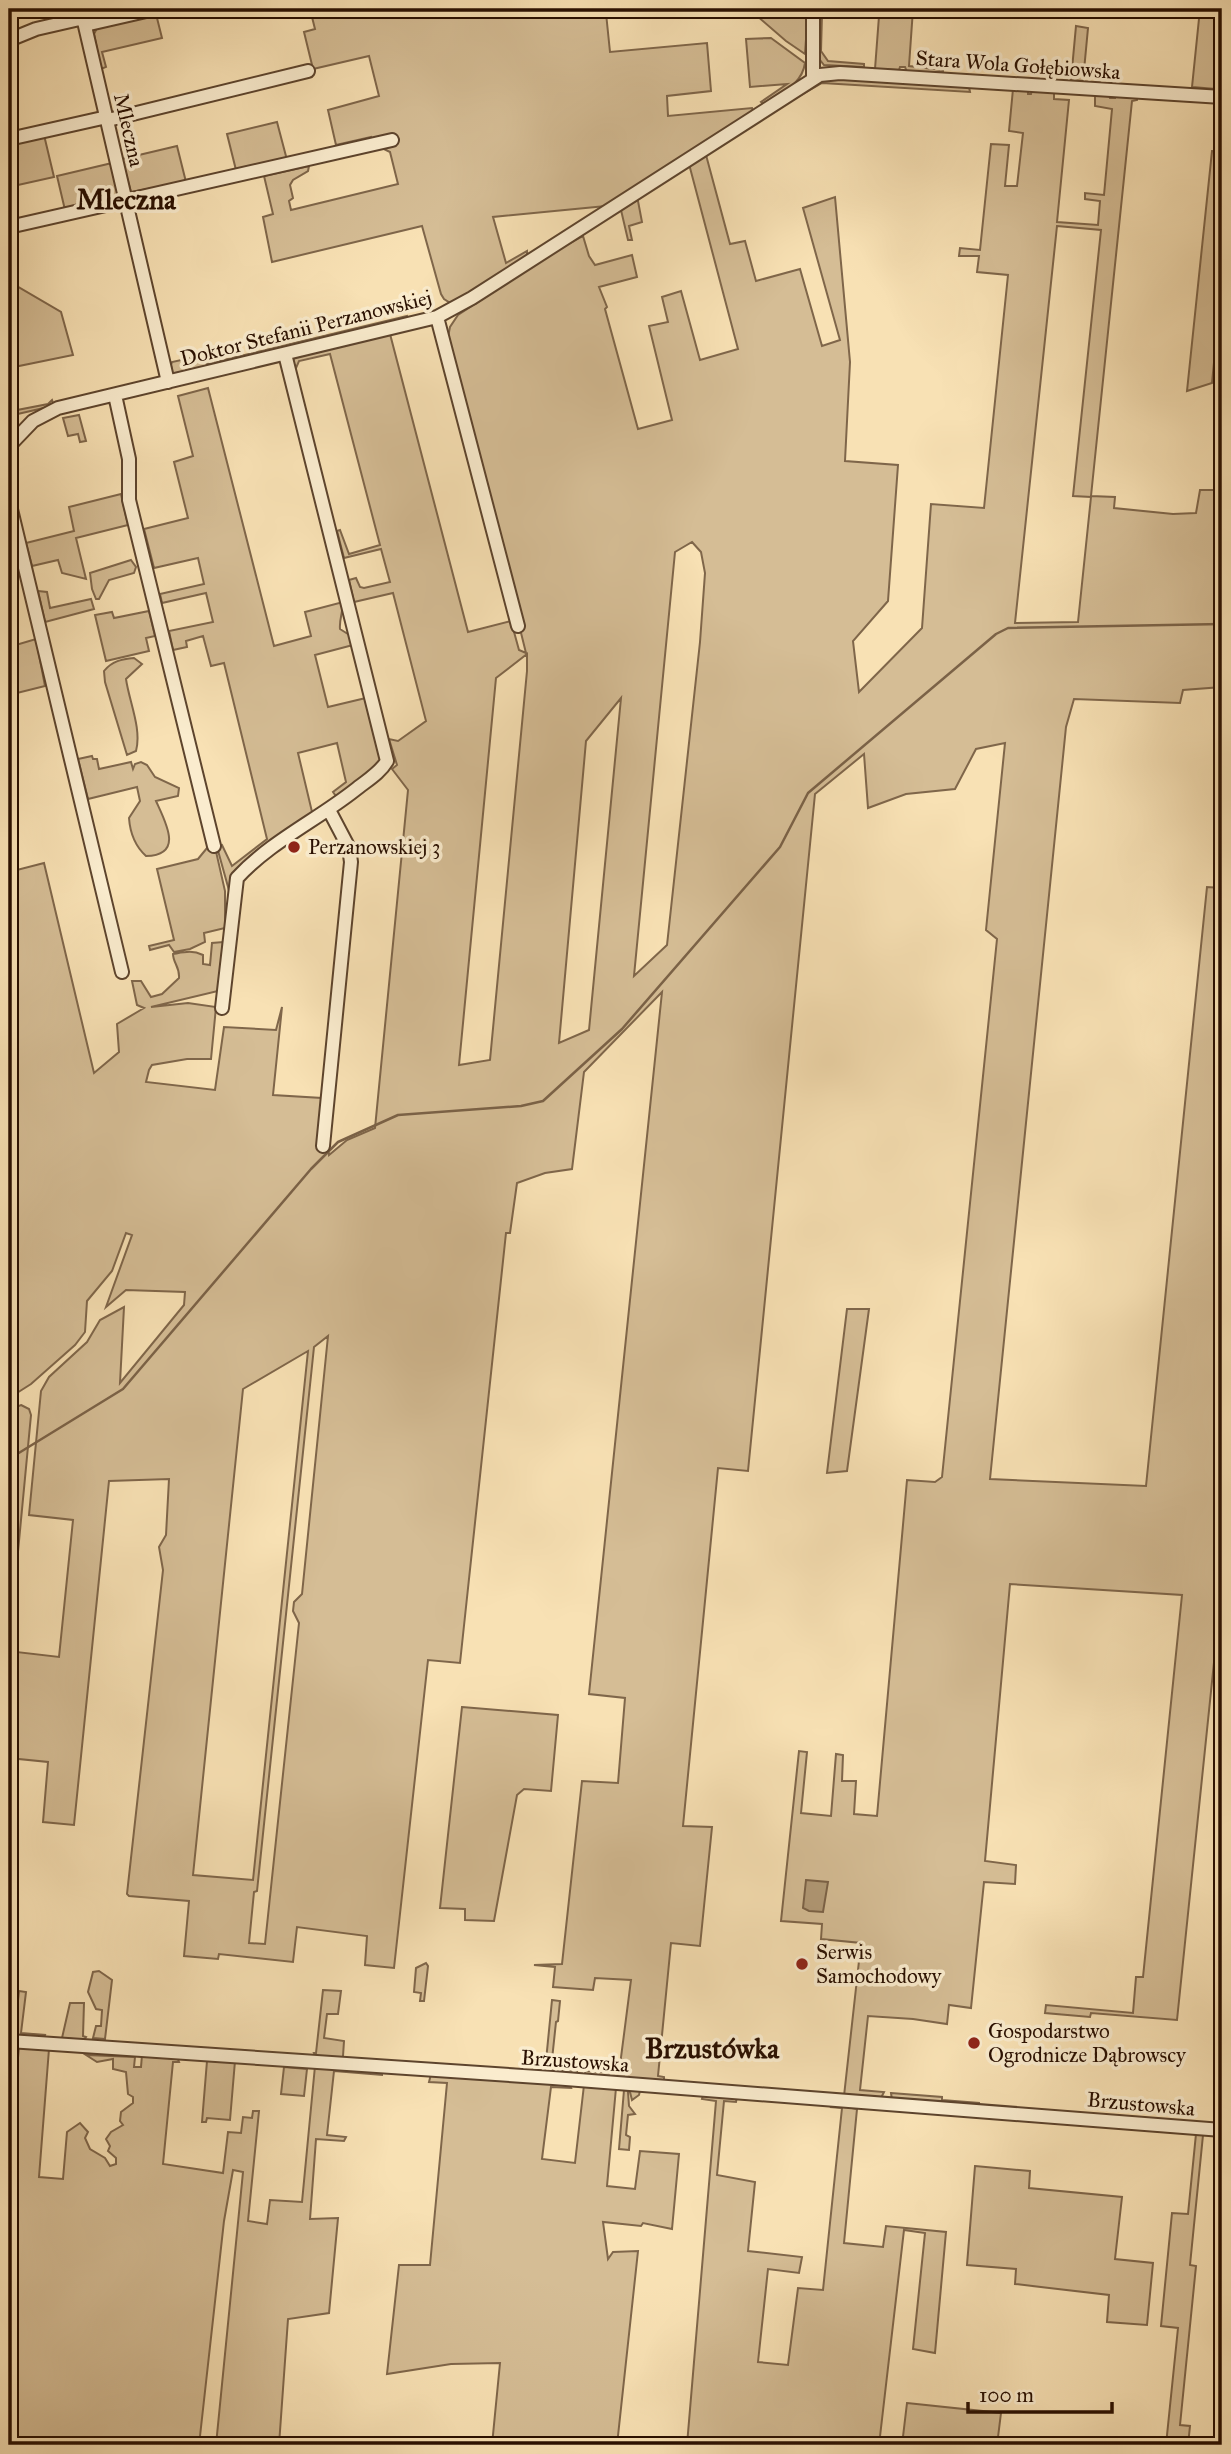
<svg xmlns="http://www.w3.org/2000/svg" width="1231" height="2454" viewBox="0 0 1231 2454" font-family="'IM FELL Great Primer',serif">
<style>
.green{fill:#d5bd95;stroke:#7f664a;stroke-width:2;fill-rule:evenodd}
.water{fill:#b29a77;stroke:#7b6247;stroke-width:2}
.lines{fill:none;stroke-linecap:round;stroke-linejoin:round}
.stream{stroke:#7b6247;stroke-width:2.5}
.minor-casing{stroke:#5d442d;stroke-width:16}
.minor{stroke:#faecce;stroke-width:12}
.poi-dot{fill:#8f2418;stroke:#faecce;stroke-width:2.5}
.labels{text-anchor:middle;stroke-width:7;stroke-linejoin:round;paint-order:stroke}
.street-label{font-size:21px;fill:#290f00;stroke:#faecce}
.poi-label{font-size:21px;fill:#290f00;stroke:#faecce;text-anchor:start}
.district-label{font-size:28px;font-weight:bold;fill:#290f00;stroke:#faecce}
</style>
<rect width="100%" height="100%" fill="#f8e1b4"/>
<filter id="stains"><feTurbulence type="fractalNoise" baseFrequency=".00286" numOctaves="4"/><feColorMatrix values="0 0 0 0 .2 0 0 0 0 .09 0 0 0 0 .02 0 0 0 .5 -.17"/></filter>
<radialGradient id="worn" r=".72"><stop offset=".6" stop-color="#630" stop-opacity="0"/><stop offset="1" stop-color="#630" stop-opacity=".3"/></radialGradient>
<path class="green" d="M 310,9 L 647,9 L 606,13 L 610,52 L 707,43 L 711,91 L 667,96 L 668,116 L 752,108 L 753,112 L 606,206 L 493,217 L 506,263 L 527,251 L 527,257 L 452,304 L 444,299 L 441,294 L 422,226 L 272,262 L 263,217 L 273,214 L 264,176 L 309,166 L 308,171 L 293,180 L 290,185 L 293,198 L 289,201 L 291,210 L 398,184 L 390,152 L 382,148 L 340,158 L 373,149 L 371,137 L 336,145 L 328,110 L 379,96 L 369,56 L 313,69 L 304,32 L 315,29 Z
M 749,9 L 808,9 L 805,54 L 786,41 Z
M 817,9 L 913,9 L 909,66 L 943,70 L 943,72 L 907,72 L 905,67 L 900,67 L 899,70 L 875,69 L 879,16 L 822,14 L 821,51 L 828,61 L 864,64 L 864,67 L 824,65 L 816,55 Z
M 1200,9 L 1222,9 L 1216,89 L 1192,87 Z
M 156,14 L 162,38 L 102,52 L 106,67 L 101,69 L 94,34 L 97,28 Z
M 1076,26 L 1088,28 L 1083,81 L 1071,80 Z
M 771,38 L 805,63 C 802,85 781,93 764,105 L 761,102 L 787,84 L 750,87 L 746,39 Z
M 829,77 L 969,87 L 970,92 L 822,83 L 801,95 L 801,93 Z
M 1013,89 L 1028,90 L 1028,94 L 1031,94 L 1032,90 L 1054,91 L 1054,99 L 1069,100 L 1057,222 L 1098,225 L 1100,201 L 1085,199 L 1085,193 L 1104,195 L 1112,109 L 1095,106 L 1095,95 L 1109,94 L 1110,98 L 1115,98 L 1115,94 L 1137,96 L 1137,100 L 1132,101 L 1091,496 L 1115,497 L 1114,508 L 1173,514 L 1196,513 L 1200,490 L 1222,490 L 1222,687 L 1183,690 L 1180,703 L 1074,699 L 1066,727 L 990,1479 L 1146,1486 L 1207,887 L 1222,888 L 1222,1585 L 1177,2020 L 1091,2013 L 1090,2017 L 1045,2013 L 1046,2005 L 1133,2013 L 1136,1977 L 1143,1977 L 1182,1595 L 1010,1584 L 985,1861 L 1016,1865 L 1015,1884 L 984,1882 L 971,2008 L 949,2005 L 947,2024 L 913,2019 L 868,2016 L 860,2090 L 884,2092 L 881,2098 L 844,2096 L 861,1943 L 821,1939 L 822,1924 L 781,1921 L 799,1751 L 807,1752 L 801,1813 L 831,1816 L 836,1754 L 843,1755 L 842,1781 L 856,1781 L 854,1814 L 877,1816 L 907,1480 L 935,1482 L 942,1477 L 997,939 L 986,930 L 1005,743 L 976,749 L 955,789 L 906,794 L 868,808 L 864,754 L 815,794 L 748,1471 L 718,1468 L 683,1826 L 712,1827 L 700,1946 L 671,1943 L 658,2076 L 664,2077 L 664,2082 L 584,2076 L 585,2071 L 619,2073 L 631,1980 L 595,1978 L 593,1990 L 553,1987 L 555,1967 L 534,1965 L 562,1964 L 582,1781 L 618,1783 L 625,1698 L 589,1694 L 662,992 L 584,1072 L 572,1169 L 545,1173 L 517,1183 L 510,1233 L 506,1233 L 460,1663 L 428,1660 L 394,1968 L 365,1965 L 367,1936 L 297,1927 L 293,1962 L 219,1954 L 218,1959 L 184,1956 L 189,1901 L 129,1896 L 127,1894 L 163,1570 L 159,1547 L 166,1535 L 169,1479 L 109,1481 L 74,1825 L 43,1822 L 48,1762 L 9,1758 L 9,1726 L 17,1652 L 59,1657 L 73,1520 L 29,1515 L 41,1391 L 49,1377 L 87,1342 L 100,1320 L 124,1307 L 120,1383 L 184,1305 L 185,1292 L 126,1290 L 106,1307 L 132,1235 L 126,1233 L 112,1271 L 87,1301 L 85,1332 L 75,1345 L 31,1384 L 9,1398 L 9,872 L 44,863 L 94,1073 L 119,1052 L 117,1024 L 144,1008 L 137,1005 L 132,981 L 141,981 L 151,997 L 162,994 L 179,978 C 180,967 173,963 173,954 C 185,952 192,950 203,955 L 203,964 L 210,965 L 212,943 L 223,942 L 218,991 L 151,1007 L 188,1003 L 216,1007 L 211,1059 L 187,1059 L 152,1065 L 149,1070 L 146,1082 L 215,1090 L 224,1027 L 276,1030 L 282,1007 L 273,1095 L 322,1098 L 329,1155 L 347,1140 L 375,1128 L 408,790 L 392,769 L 397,765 L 389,739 L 398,741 L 426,721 L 393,593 L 354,602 L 349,580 L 356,578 L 360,587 L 364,588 L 390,582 L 381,549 L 344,558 L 337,531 L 340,530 L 349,554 L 380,545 L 330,354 L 299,361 L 296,368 L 292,361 L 295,357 L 390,334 L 468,632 L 511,621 L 519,650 L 526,653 L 448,337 L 450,327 L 458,315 L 556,251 L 583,236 L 589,256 L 595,265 L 632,255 L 637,277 L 599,287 L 607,307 L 605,309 L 638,429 L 672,420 L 649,326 L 668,322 L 662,297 L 681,291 L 700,360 L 738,349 L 689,164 L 718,147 L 706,155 L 730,244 L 745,241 L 756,281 L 800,269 L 822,346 L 840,340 L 803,208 L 835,197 L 850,362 L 845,461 L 898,465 L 888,601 L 853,641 L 859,692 L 922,628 L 931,504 L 984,508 L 1008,275 L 977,272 L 979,256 L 959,256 L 960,248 L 980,250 L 991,144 L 1009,145 L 1005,186 L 1017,186 L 1023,133 L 1009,131 ZM 1057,226 L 1101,230 L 1073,496 L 1091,497 L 1078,622 L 1015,623 ZM 692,542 L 701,552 L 705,573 L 700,642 L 667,945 L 634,976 L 675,552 ZM 527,654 L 527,671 L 490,1060 L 459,1065 L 496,678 ZM 621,698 L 589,1030 L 559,1043 L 586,741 ZM 328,1336 L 302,1594 L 294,1602 L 293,1611 L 299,1623 L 265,1944 L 249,1943 L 254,1892 L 257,1891 L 314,1347 ZM 308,1351 L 253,1880 L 193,1875 L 243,1389 Z
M 277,122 L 287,160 L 236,170 L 227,134 Z
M 44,135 L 54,177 L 9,187 L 9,142 Z
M 177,146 L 186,182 L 131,192 L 122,159 Z
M 1212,151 L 1222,152 L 1222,280 L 1212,383 L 1187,391 Z
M 112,163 L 119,196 L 65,210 L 57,176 Z
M 636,201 L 638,201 L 642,222 L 629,226 L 632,240 L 628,240 L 621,210 Z
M 9,279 L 10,282 L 61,312 L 73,355 L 14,367 L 9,346 Z
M 407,316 L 408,321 L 173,377 L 171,365 L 172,362 L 204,355 L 207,364 Z
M 9,369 L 17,410 L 48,404 L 52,400 L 53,403 L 48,407 L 9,416 Z
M 208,388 L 274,646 L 311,636 L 305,612 L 343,602 C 343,613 339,619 340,629 L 351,636 L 353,645 L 315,655 L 328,707 L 370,697 L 382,761 L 338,799 L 333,792 L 346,782 L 337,743 L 298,753 L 313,816 L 264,849 L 230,894 L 217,847 L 222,845 L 232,866 L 267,839 L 224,663 L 211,666 L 203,636 L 186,641 L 187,647 L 173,650 L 169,631 L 213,622 L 206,593 L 162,603 L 160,594 L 204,584 L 198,558 L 154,568 L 144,529 L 188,518 L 174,462 L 193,456 L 178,396 Z
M 79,415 L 86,441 L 80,442 L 78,434 L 68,436 L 63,418 Z
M 121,494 L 128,525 L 76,538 L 86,579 L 62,573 L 58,560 L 32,566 L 26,543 L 74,531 L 69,507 Z
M 131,560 L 136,567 L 134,573 L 109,580 L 99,599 L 96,599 L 92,589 L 90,573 Z
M 38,591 L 47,592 L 50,608 L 91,599 L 94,609 L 45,622 Z
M 149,611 L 155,636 L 146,638 L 149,651 L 106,661 L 95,615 L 112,612 L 114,618 Z
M 36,639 L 45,686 L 9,695 L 9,647 Z
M 134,658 L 142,664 L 126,679 C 129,701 142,729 136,751 L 127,755 L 105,682 L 104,671 C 112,661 122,659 134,658 Z
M 92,756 L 93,759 L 97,759 L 99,769 L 131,762 L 133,769 L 135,764 L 141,762 L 147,765 L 155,777 L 179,788 L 178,796 L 156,801 C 166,823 184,855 146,856 C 135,846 130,832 129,818 L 140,801 L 137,787 L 88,799 L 78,759 Z
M 215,847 L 225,891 L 225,928 L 204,933 L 205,942 L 190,949 L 174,952 L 169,945 L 150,950 L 149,946 L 174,940 L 157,869 L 198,859 L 207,848 Z
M 847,1309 L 869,1309 L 847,1471 L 827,1473 Z
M 21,1405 L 29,1409 L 31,1415 L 9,1646 L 9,1410 Z
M 462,1707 L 558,1715 L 551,1791 L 524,1789 L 517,1795 L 494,1921 L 465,1920 L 465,1909 L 440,1908 Z
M 426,1963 L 428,1966 L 424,2001 L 420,2001 L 421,1993 L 414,1992 L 416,1968 Z
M 99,1971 L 112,1980 L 105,2039 L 93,2038 L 96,2026 L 101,2026 L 102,2010 L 96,2009 L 88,1992 L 93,1972 Z
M 323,1990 L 341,1991 L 338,2014 L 327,2014 L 324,2038 L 344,2041 L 343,2056 L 340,2059 L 316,2057 L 314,2053 L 316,2053 Z
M 19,1991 L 26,1992 L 21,2033 L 45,2035 L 44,2038 L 14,2037 Z
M 552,2000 L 560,2001 L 558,2021 L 556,2022 L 551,2069 L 577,2071 L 577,2075 L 500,2070 L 500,2068 L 545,2071 Z
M 70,2003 L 84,2003 L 83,2036 L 86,2037 L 84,2040 L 62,2038 Z
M 19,2047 L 49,2049 L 39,2177 L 63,2179 L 67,2132 L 80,2123 L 88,2132 L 85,2138 L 90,2149 L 105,2158 L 110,2166 L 116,2164 L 116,2158 L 108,2151 L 110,2146 L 106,2139 L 111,2132 L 123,2125 L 120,2121 L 121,2112 L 133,2103 L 133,2097 L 128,2094 L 126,2072 L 113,2069 L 113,2059 L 97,2062 L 86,2055 L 135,2057 L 134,2067 L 141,2067 L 142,2055 L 177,2057 L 179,2062 L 173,2062 L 163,2164 L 223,2173 L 228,2132 L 241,2133 L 243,2117 L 252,2118 L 253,2111 L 259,2111 L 248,2221 L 267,2224 L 270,2200 L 302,2202 L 315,2066 L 382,2071 L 382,2075 L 334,2071 L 327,2135 L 346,2137 L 344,2141 L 316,2139 L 310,2219 L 338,2218 L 329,2313 L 288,2319 L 279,2445 L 216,2445 L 243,2172 L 233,2170 L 224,2221 L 199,2445 L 11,2445 L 16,2434 L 9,2433 L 9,2153 Z
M 210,2059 L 235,2061 L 230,2120 L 207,2118 L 206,2122 L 202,2122 L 207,2061 Z
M 284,2067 L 307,2069 L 304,2096 L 281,2094 Z
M 431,2074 L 569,2084 L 571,2088 L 551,2087 L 542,2159 L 575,2163 L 584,2085 L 616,2088 L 607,2186 L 635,2189 L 640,2151 L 679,2154 L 672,2229 L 643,2223 L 641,2226 L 603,2222 L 608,2259 L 613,2252 L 638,2251 L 617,2445 L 492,2445 L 500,2363 L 451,2364 L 387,2374 L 399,2265 L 430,2265 L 447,2083 L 429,2082 Z
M 624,2090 L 640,2091 L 639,2095 L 632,2100 L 630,2092 L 628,2092 L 629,2106 L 635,2114 L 628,2115 L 626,2135 L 630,2137 L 629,2150 L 619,2149 Z
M 891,2093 L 942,2097 L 942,2100 L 979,2103 L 979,2106 L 892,2100 Z
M 703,2095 L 737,2097 L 736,2102 L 724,2101 L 717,2175 L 755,2182 L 748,2251 L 802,2257 L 799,2273 L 768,2269 L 758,2362 L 788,2365 L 798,2288 L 823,2290 L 842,2108 L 831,2107 L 832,2104 L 857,2109 L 844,2243 L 883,2247 L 886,2226 L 946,2232 L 935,2353 L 913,2349 L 925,2233 L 904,2230 L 879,2445 L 687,2445 L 716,2101 L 702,2099 Z
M 1196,2134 L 1203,2135 L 1190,2265 L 1196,2266 L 1180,2425 L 1190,2426 L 1188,2445 L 1166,2445 L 1178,2328 L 1161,2326 L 1172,2213 L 1188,2214 Z
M 975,2166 L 1030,2171 L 1029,2188 L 1122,2197 L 1115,2259 L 1153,2263 L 1147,2325 L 1107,2322 L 1109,2295 L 1015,2284 L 1016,2269 L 967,2265 Z
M 907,2403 L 1001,2413 L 997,2445 L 902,2445 Z"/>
<path class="water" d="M 806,1880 L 828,1882 L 823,1912 L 809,1911 L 803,1908 Z"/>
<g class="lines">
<path class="stream" d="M 9,1459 L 123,1389 L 311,1169 L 338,1142 L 398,1115 L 521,1106 L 543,1101 L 622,1029 L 780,847 L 808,793 L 996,634 L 1008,628 L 1222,624"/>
<defs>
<path id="minor" d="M 81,9 L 168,382
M 85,25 L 155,9
M 9,40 L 36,29 L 84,18
M 813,78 L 813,9
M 108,120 L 308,71
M 9,139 L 107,117
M 9,227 L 392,140
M 437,317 L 518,626
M 115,395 L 129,459 L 129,500 L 214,846
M 9,446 L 33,421 L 58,408 L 437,317 L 472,298 L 820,75 L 840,73 L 1222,97
M 9,501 L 122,972
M 222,1008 L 237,878 C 270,842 317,820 355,790 C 366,781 380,773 387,761 L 285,354
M 323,1146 L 351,862 L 349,848 L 329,810
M 9,2041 L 553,2078 L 1222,2130"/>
</defs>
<use href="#minor" class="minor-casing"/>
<use href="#minor" class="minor"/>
</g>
<g class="poi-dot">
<circle cx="294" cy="847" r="7"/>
<circle cx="802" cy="1964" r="7"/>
<circle cx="974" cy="2043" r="7"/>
</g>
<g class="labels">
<g class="street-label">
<text transform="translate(1018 65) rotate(4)" y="7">Stara Wola Gołębiowska</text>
<text transform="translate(129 130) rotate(77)" y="7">Mleczna</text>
<text transform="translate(306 328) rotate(-14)" y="7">Doktor Stefanii Perzanowskiej</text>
<text transform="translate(575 2061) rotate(4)" y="7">Brzustowska</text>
<text transform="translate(1141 2104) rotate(5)" y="7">Brzustowska</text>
</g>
<g class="poi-label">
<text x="308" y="854">Perzanowskiej 3</text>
<text x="816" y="1959">Serwis<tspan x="816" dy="24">Samochodowy</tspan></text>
<text x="988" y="2038">Gospodarstwo<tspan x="988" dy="24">Ogrodnicze Dąbrowscy</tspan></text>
</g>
<g class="district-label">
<text x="126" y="209">Mleczna</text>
<text x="712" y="2058">Brzustówka</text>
</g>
</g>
<rect width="1231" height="2454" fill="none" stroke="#f8e1b4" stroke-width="35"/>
<rect x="10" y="10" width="1210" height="2433" fill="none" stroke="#290f00" stroke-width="3.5"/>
<rect x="18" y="18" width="1196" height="2419" fill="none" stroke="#290f00" stroke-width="2"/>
<path d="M968 2402v10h144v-10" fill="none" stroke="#290f00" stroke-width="3.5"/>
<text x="979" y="2402" font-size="21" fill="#290f00" stroke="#faecce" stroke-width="5" paint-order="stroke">100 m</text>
<rect width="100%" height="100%" filter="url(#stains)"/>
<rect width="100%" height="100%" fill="url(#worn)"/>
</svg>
